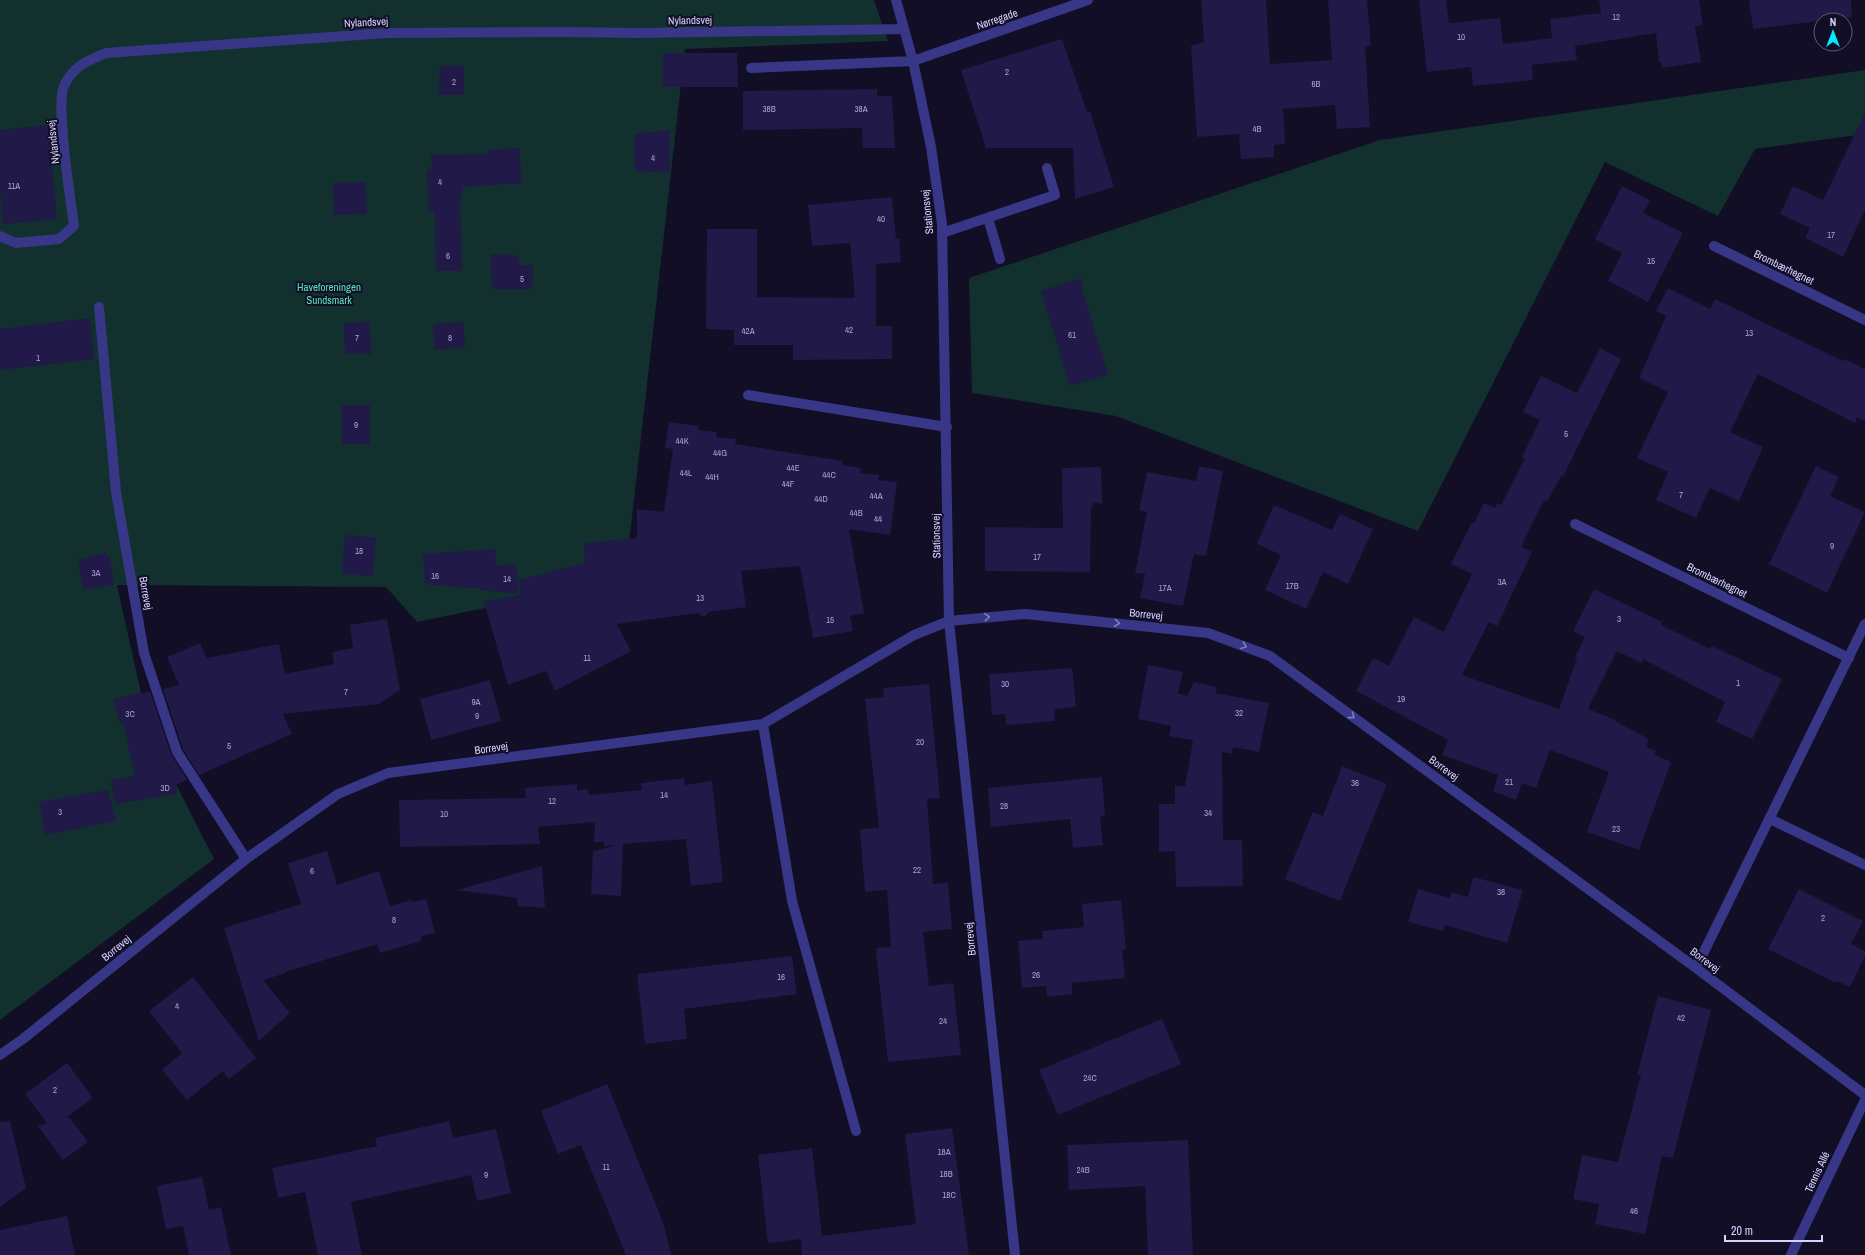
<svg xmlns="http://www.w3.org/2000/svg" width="1865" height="1255" viewBox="0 0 1865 1255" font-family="'Archivo Narrow',sans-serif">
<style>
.green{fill:#11302e}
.building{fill:#211948}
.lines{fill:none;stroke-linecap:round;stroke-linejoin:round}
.minor{stroke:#383787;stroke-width:10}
.oneway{stroke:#807dbd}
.labels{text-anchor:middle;stroke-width:4;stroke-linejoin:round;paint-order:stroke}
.number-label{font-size:9px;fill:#aaa4d1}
.street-label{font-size:11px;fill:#d7d3ff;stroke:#110e26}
.park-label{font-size:11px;fill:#5ae4be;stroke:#110e26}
</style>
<rect width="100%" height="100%" fill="#110e26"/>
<path class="green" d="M 0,0 L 874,0 L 888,41 L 685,49 L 625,579 L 417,622 L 386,587 L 117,585 L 150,733 L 214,859 L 0,1020 Z
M 1865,70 L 1865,134 L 1755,149 L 1718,216 L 1605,162 L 1418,531 L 1116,416 L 972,393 L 969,278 L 1380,140 Z"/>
<path class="building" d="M 1201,0 L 1266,0 L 1270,64 L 1332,60 L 1328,0 L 1367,0 L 1371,46 L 1365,46 L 1370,127 L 1337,129 L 1335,105 L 1283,109 L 1285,144 L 1274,145 L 1274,157 L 1241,159 L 1239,134 L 1197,137 L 1191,46 L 1204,42 Z
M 1419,0 L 1446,0 L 1449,23 L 1500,18 L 1503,44 L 1552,38 L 1550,19 L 1601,13 L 1599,0 L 1699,0 L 1703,25 L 1695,26 L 1701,62 L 1662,68 L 1661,62 L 1659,63 L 1656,33 L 1575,46 L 1577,60 L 1532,65 L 1533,80 L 1473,86 L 1471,67 L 1427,72 Z
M 1749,0 L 1851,0 L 1852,17 L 1753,29 Z
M 1062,39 L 1087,112 L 1090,111 L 1114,187 L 1075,199 L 1073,148 L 986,148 L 961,70 Z
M 663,53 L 737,53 L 738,87 L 662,87 Z
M 440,66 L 464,66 L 464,95 L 439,95 Z
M 877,89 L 877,96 L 892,96 L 895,148 L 863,148 L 862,128 L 743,130 L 743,91 Z
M 1865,113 L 1865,210 L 1843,257 L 1805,238 L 1810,228 L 1780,214 L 1793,186 L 1823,200 Z
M 48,125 L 57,219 L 3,224 L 0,187 L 0,130 Z
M 670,130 L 670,173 L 634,171 L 634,134 Z
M 519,148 L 522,183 L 463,187 L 460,204 L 462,271 L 436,271 L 435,212 L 429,212 L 427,170 L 432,169 L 431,155 L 488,154 L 488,150 Z
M 365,182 L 367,214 L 334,215 L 333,183 Z
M 1622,186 L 1650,200 L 1643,213 L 1683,233 L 1648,302 L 1608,281 L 1622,253 L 1595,239 Z
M 892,197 L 896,239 L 899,239 L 901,262 L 876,264 L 876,326 L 892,326 L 892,359 L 793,360 L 793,345 L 734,345 L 734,330 L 706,329 L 707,229 L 757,229 L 757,297 L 855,298 L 850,243 L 812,246 L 808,205 Z
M 491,254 L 519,256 L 519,265 L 533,265 L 532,289 L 492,289 Z
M 1082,278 L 1082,290 L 1108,374 L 1070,386 L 1041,291 Z
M 1668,288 L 1710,309 L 1715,299 L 1814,347 L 1843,361 L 1845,359 L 1865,369 L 1865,421 L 1857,417 L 1855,423 L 1758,374 L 1730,432 L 1763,447 L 1739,501 L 1710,488 L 1696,518 L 1656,500 L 1668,472 L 1637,458 L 1668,392 L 1639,378 L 1666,316 L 1656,311 Z
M 90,318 L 94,359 L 0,370 L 0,329 Z
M 370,322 L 371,354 L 345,354 L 344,323 Z
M 463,322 L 465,347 L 435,350 L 433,324 Z
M 1600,348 L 1621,359 L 1563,477 L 1561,476 L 1547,502 L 1544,500 L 1521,547 L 1532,552 L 1497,626 L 1489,622 L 1462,675 L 1559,709 L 1577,658 L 1575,657 L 1585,637 L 1573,631 L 1594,589 L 1662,622 L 1661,625 L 1710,649 L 1712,646 L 1782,679 L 1752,739 L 1716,722 L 1725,702 L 1643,659 L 1641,663 L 1617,651 L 1588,709 L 1616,720 L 1615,721 L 1649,739 L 1646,747 L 1656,751 L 1654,754 L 1671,762 L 1639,850 L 1587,832 L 1609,772 L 1550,750 L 1536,788 L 1522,783 L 1516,800 L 1493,791 L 1498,775 L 1442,755 L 1448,740 L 1356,691 L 1373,658 L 1389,666 L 1414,617 L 1444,632 L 1472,574 L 1451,564 L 1472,522 L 1474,523 L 1484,503 L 1495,508 L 1497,503 L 1501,505 L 1525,458 L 1522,457 L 1540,420 L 1523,412 L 1541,376 L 1577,393 Z
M 342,405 L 370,405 L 370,444 L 342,444 Z
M 669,422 L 699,426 L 698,430 L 717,432 L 716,437 L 736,439 L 735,444 L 843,461 L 842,465 L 861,468 L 860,473 L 879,475 L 878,480 L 897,482 L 890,535 L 849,529 L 864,613 L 850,616 L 853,631 L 813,638 L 800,566 L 741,571 L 746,607 L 709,612 L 704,617 L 698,613 L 617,624 L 631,651 L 555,691 L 546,671 L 508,685 L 484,602 L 520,595 L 519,580 L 585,563 L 584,543 L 637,538 L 637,509 L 664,512 L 673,449 L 665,448 Z
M 1199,466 L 1223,471 L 1206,556 L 1194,554 L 1183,606 L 1140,598 L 1145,574 L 1135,573 L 1147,512 L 1139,510 L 1147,472 L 1196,481 Z
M 1816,466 L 1839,477 L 1830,496 L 1865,512 L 1827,593 L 1769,564 Z
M 1101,467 L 1102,504 L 1093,502 L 1093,507 L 1091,507 L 1090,572 L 985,571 L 985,527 L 1063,528 L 1062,468 Z
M 1274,505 L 1332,530 L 1340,514 L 1373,529 L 1348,584 L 1323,572 L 1306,609 L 1265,590 L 1281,555 L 1257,544 Z
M 345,535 L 376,538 L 372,576 L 342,574 Z
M 495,549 L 496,566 L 516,564 L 518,594 L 480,590 L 480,588 L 466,588 L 425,584 L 423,554 Z
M 106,553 L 106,555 L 109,555 L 114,585 L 84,590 L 78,560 Z
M 387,619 L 400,690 L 379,704 L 283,714 L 292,734 L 199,775 L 183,749 L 163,689 L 179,685 L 167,657 L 200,643 L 207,658 L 279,644 L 285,674 L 334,664 L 332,652 L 353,648 L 350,625 Z
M 1148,665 L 1183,672 L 1178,693 L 1187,696 L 1194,682 L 1217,687 L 1215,693 L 1269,703 L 1259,752 L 1233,747 L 1232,754 L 1222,752 L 1223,840 L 1242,840 L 1243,886 L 1176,887 L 1175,851 L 1159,852 L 1159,804 L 1175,804 L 1175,786 L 1185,786 L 1193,740 L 1169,736 L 1171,726 L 1138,719 Z
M 1072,668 L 1076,707 L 1054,709 L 1055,721 L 1006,725 L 1005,714 L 992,715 L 989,674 Z
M 490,680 L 501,721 L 431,740 L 420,699 Z
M 929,684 L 940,798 L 927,799 L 933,884 L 948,883 L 952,929 L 923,932 L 929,986 L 953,983 L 961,1055 L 888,1062 L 876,952 L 877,948 L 891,947 L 887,890 L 865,892 L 860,829 L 879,828 L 865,699 L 884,697 L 883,688 Z
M 150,691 L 171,754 L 187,780 L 176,785 L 177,794 L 115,804 L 111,780 L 135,776 L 123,722 L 120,723 L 113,699 Z
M 1342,766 L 1387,784 L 1340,901 L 1285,879 L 1313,812 L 1323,816 Z
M 1102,777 L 1105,816 L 1100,816 L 1103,845 L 1073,848 L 1070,819 L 991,827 L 988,788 Z
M 684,778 L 685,785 L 712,781 L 723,882 L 691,886 L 686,839 L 623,844 L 621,896 L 591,894 L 593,851 L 617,845 L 604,846 L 604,842 L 594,842 L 595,822 L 538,827 L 540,844 L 400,847 L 399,800 L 526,798 L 525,788 L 577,784 L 577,790 L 588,789 L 589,795 L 642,790 L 641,783 Z
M 108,790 L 116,821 L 45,835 L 39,802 Z
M 327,851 L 337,885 L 379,871 L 390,906 L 411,900 L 412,902 L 426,899 L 435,933 L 421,936 L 422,941 L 380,953 L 377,944 L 285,972 L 286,973 L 263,980 L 290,1013 L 259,1041 L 224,928 L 301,904 L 288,863 Z
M 542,866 L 545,908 L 518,906 L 517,898 L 457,890 Z
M 1473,877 L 1523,890 L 1507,943 L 1445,925 L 1443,931 L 1408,922 L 1418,889 L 1450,898 L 1451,892 L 1468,897 Z
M 1799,889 L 1863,921 L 1851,944 L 1865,951 L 1865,956 L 1850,987 L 1837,981 L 1836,983 L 1768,949 Z
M 1121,900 L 1126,949 L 1122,950 L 1125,978 L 1072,983 L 1072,994 L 1047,997 L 1046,986 L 1022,988 L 1018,941 L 1043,939 L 1042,931 L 1084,927 L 1082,904 Z
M 792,956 L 797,994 L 684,1009 L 687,1039 L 645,1044 L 637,974 Z
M 193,977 L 256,1058 L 229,1079 L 223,1071 L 187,1100 L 162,1070 L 182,1053 L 149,1011 Z
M 1658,996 L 1711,1010 L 1673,1158 L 1662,1156 L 1645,1234 L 1595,1224 L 1599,1204 L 1573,1199 L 1582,1155 L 1618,1162 L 1641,1075 L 1637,1075 Z
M 1162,1019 L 1181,1064 L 1058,1115 L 1039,1070 Z
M 67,1063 L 93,1098 L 64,1119 L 69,1117 L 88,1142 L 63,1160 L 38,1126 L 47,1123 L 25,1094 Z
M 607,1084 L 663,1222 L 671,1255 L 626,1255 L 581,1145 L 558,1154 L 541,1111 Z
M 10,1121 L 26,1188 L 0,1207 L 0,1122 Z
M 449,1121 L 453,1138 L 496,1129 L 511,1193 L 477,1201 L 471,1175 L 351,1202 L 362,1255 L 318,1255 L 305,1192 L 278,1198 L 272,1168 L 377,1146 L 375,1138 Z
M 952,1128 L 969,1255 L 802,1255 L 801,1239 L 768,1243 L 758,1155 L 812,1148 L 822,1236 L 916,1224 L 905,1134 Z
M 1188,1140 L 1193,1255 L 1148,1255 L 1145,1186 L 1069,1190 L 1067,1145 Z
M 202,1177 L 209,1210 L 221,1207 L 231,1255 L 189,1255 L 183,1226 L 166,1229 L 157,1186 Z
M 67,1216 L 75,1255 L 0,1255 L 0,1230 Z"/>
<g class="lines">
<path class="minor" d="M 896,0 L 913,61 L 931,147 L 942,224 L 949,621 L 1015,1255
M 751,68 L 913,61 L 1088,0
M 988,218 L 1000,259
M 942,233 L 1055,195 L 1047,168
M 0,236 L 16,243 L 59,239 L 74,226 C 71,201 55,105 64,86 C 73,66 87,61 106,53 L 387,33 L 563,32 L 639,33 L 904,29
M 1714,246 L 1865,320
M 99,307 L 116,492 L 144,653 L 177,752 L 246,859
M 748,395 L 947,427
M 1575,524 L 1849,658
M 763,724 L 792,901 L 856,1131
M 1770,819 L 1865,865
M 1696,968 L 1865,624
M 0,1055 L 23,1039 L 246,859 L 338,794 L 388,773 L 763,724 L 914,635 L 949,621 L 1025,614 L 1208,633 L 1270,656 L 1696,968 L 1865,1095
M 1791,1255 L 1865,1100"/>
</g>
<defs><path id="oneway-chevron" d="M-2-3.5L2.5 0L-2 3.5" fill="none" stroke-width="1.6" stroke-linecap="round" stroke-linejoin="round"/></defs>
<g class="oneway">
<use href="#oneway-chevron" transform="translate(987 617) rotate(-5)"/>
<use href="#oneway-chevron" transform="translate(1117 623) rotate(6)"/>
<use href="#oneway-chevron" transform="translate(1244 646) rotate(20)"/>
<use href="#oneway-chevron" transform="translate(1352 716) rotate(36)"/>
</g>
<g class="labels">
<g class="number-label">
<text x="1616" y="20">12</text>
<text x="1461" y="40">10</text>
<text x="1007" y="75">2</text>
<text x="454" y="85">2</text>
<text x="1316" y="87">6B</text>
<text x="769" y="112">38B</text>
<text x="861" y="112">38A</text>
<text x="1257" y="132">4B</text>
<text x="653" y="161">4</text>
<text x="440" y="185">4</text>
<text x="14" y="189">11A</text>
<text x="881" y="222">40</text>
<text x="1831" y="238">17</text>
<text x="448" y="259">6</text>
<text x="1651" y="264">15</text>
<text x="522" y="282">5</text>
<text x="849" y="333">42</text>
<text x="748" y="334">42A</text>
<text x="1749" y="336">13</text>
<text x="1072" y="338">61</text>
<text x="357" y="341">7</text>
<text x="450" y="341">8</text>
<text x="38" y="361">1</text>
<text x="356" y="428">9</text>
<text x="1566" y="437">5</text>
<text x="682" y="444">44K</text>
<text x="720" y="456">44G</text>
<text x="793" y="471">44E</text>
<text x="686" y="476">44L</text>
<text x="829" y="478">44C</text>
<text x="712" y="480">44H</text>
<text x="788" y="487">44F</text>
<text x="1681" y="498">7</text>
<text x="876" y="499">44A</text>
<text x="821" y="502">44D</text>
<text x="856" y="516">44B</text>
<text x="878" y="522">44</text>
<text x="1832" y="549">9</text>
<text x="359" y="554">18</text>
<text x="1037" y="560">17</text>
<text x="96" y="576">3A</text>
<text x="435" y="579">16</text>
<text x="507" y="582">14</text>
<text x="1502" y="585">3A</text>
<text x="1292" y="589">17B</text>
<text x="1165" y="591">17A</text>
<text x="700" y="601">13</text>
<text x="1619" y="622">3</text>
<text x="830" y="623">15</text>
<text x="587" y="661">11</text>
<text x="1738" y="686">1</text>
<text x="1005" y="687">30</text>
<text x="346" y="695">7</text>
<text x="1401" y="702">19</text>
<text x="476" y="705">9A</text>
<text x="1239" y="716">32</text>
<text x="130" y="717">3C</text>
<text x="477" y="719">9</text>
<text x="920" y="745">20</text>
<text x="229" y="749">5</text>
<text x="1509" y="785">21</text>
<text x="1355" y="786">36</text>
<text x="165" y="791">3D</text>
<text x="664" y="798">14</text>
<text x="552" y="804">12</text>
<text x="1004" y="809">28</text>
<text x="60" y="815">3</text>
<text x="1208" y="816">34</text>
<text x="444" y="817">10</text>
<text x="1616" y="832">23</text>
<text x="917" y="873">22</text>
<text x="312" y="874">6</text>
<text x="1501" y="895">38</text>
<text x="1823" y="921">2</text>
<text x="394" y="923">8</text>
<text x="1036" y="978">26</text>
<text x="781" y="980">16</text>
<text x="177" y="1009">4</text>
<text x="1681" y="1021">42</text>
<text x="943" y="1024">24</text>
<text x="1090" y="1081">24C</text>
<text x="55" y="1093">2</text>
<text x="944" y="1155">18A</text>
<text x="606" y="1170">11</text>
<text x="1083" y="1173">24B</text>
<text x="946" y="1177">18B</text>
<text x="486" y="1178">9</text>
<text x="949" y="1198">18C</text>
<text x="1634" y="1214">46</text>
</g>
<g class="street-label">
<text transform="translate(997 19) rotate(-19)" y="4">Nørregade</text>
<text transform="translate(690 20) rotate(-1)" y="4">Nylandsvej</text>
<text transform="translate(366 22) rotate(-3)" y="4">Nylandsvej</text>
<text transform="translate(53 142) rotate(-96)" y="4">Nylandsvej</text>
<text transform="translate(927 212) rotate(-96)" y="4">Stationsvej</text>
<text transform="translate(1784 267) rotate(26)" y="4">Brombærhegnet</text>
<text transform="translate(936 536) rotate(-91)" y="4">Stationsvej</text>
<text transform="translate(1717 580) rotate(26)" y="4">Brombærhegnet</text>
<text transform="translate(146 593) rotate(80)" y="4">Borrevej</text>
<text transform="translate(1146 614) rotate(6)" y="4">Borrevej</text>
<text transform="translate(491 748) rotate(-8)" y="4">Borrevej</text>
<text transform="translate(1444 768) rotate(36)" y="4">Borrevej</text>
<text transform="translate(970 939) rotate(-96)" y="4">Borrevej</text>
<text transform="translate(116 948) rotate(-39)" y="4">Borrevej</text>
<text transform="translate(1705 960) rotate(37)" y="4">Borrevej</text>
<text transform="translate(1817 1172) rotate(-65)" y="4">Tennis Allé</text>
</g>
<g class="park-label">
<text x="329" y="291">Haveforeningen<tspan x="329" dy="13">Sundsmark</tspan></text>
</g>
</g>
<g transform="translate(1833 32)"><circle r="19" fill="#110e26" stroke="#605d7d"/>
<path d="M0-3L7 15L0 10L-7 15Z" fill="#00ebfe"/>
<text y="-6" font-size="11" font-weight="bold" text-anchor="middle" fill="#d7d3ff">N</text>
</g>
<path d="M1725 1235v6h97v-6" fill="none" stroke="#d7d3ff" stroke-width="2"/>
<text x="1731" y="1235" font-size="12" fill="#d7d3ff" stroke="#110e26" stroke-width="3" paint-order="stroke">20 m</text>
</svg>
